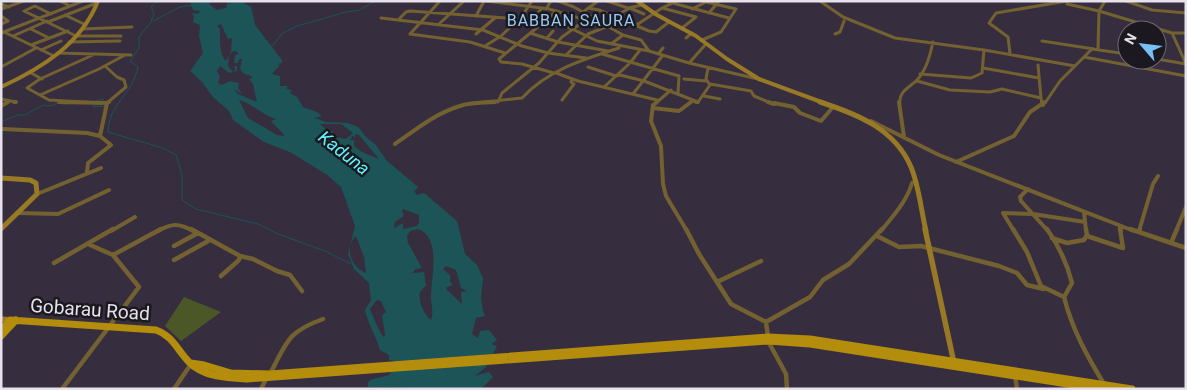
<svg xmlns="http://www.w3.org/2000/svg" width="1187" height="390" viewBox="0 0 1187 390" font-family="Roboto,sans-serif">
<style>
.green{fill:#4c5728}
.water{fill:#1c5457;fill-rule:evenodd}
.lines{fill:none;stroke-linecap:round;stroke-linejoin:round}
.stream{stroke:#1c5457;stroke-width:1}
.street-far2{stroke:#736131;stroke-width:3}
.street-far1{stroke:#736131;stroke-width:4}
.street{stroke:#736131;stroke-width:4.5}
.secondary-far2{stroke:#987a26;stroke-width:4}
.secondary-far1{stroke:#987a26;stroke-width:5}
.secondary{stroke:#987a26;stroke-width:5.5}
.primary{stroke:#b48d0d;stroke-width:7}
.labels{text-anchor:middle;stroke-width:5;stroke-linejoin:round;paint-order:stroke}
.far-quarter-label{font-size:16px;letter-spacing:1px;fill:#96cbf4;stroke:#1c181f}
.water-label{font-size:18px;font-style:italic;fill:#5ef3fd;stroke:#1c181f}
.near-street-label{font-size:19px;fill:#e6e1eb;stroke:#1c181f}
</style>
<rect width="100%" height="100%" fill="#362e3e"/>
<path class="green" d="M 184,297 L 221,312 L 181,341 L 165,326 Z"/>
<path class="water" d="M 190,1 L 211,2 L 209,4 L 217,10 L 226,8 L 227,3 L 232,4 L 228,2 L 241,1 L 251,7 L 250,1 L 255,25 L 282,60 L 282,63 L 278,64 L 280,65 L 272,74 L 280,76 L 280,86 L 288,86 L 286,88 L 292,91 L 290,93 L 297,97 L 303,107 L 317,112 L 322,116 L 314,118 L 326,122 L 348,123 L 358,127 L 367,138 L 375,144 L 387,161 L 417,186 L 418,188 L 414,191 L 417,195 L 424,193 L 457,221 L 465,254 L 477,265 L 483,278 L 481,298 L 483,311 L 485,316 L 476,318 L 472,334 L 478,338 L 480,331 L 489,330 L 497,340 L 491,344 L 497,346 L 486,367 L 475,376 L 489,372 L 493,377 L 481,389 L 368,387 L 368,383 L 370,380 L 389,375 L 395,365 L 395,361 L 389,360 L 389,355 L 380,350 C 376,336 368,324 365,310 L 371,300 L 369,283 L 354,269 L 348,254 L 355,226 L 341,187 L 327,175 L 292,153 L 264,142 L 233,120 L 229,111 L 213,97 L 202,82 L 190,71 L 203,53 L 199,36 L 200,25 L 193,22 L 194,16 L 192,13 L 198,14 L 200,11 L 193,10 ZM 221,24 L 228,39 L 232,38 L 231,51 L 226,61 C 219,54 220,40 220,29 L 217,26 ZM 233,51 L 236,51 L 239,54 L 235,55 L 234,63 L 238,63 L 239,59 L 242,59 L 240,69 L 243,73 L 253,77 L 249,79 L 253,84 L 257,102 L 238,94 L 234,89 L 242,94 L 238,88 L 239,83 L 230,81 L 222,85 L 218,83 L 220,77 L 217,71 L 220,66 L 229,73 L 237,71 L 237,66 L 234,66 L 235,70 L 233,72 L 228,66 L 229,55 ZM 239,100 C 251,103 264,116 276,119 L 271,121 L 285,136 L 277,135 L 248,118 ZM 320,124 L 341,124 L 353,133 L 346,139 L 333,137 L 331,135 L 333,132 L 324,128 ZM 355,134 L 359,135 L 379,159 L 362,152 L 354,146 L 354,140 L 349,140 L 352,138 L 351,136 L 353,136 L 355,138 ZM 403,209 L 419,215 L 419,223 L 417,226 L 403,229 L 403,223 L 394,228 L 395,222 L 404,216 L 402,211 ZM 418,229 C 442,238 431,277 431,297 C 431,304 434,313 431,320 C 424,316 418,300 420,292 C 421,291 424,287 426,286 L 424,272 L 412,273 L 416,269 L 422,268 L 408,243 L 407,236 L 410,231 ZM 356,236 L 364,257 L 366,273 C 352,268 343,248 356,236 ZM 446,266 L 456,270 L 461,288 L 467,291 L 461,292 L 462,304 L 446,289 L 447,287 L 453,285 L 450,281 L 450,275 L 443,269 ZM 377,300 L 381,301 L 386,312 L 382,315 L 385,335 L 384,337 C 380,334 373,316 370,309 Z"/>
<g class="lines">
<path class="stream" d="M 158,1 L 151,7 L 154,13 L 151,22 L 139,37 L 139,48 L 130,61 L 138,67 C 133,94 109,103 108,132 L 163,148 L 176,155 L 182,175 L 182,200 L 196,209 L 258,224 L 278,234 L 325,251 L 351,264
M 153,21 L 180,7 L 193,5
M 272,46 L 283,33 L 297,26 L 346,12 L 360,10 L 375,1
M 93,102 L 103,99 L 104,102
M 62,104 L 70,104
M 95,104 L 93,107 L 103,106 L 104,108
M 1,122 L 18,115 L 25,115 L 43,105 L 50,106 L 58,103"/>
<path class="street-far2" d="M 60,1 L 70,6
M 486,1 L 549,9 L 586,20
M 532,1 L 520,19 L 566,26 L 597,41 L 649,51 L 689,63 L 758,79
M 558,1 L 574,7 L 623,35 L 641,40 L 649,51
M 607,1 L 628,8 L 642,5
M 665,1 L 729,18
M 820,1 L 843,17 L 895,38 L 984,50 L 1075,66
M 1126,1 L 1152,10 L 1186,13
M 1,4 L 9,7
M 1067,4 L 1099,11 L 1172,33 L 1186,64
M 588,8 L 599,10 L 649,31 L 656,32 L 669,22
M 662,8 L 696,17 L 682,28
M 1,9 L 24,1
M 546,9 L 551,1
M 692,9 L 706,2 L 736,9 L 721,32 L 702,40
M 583,12 L 598,1
M 709,13 L 719,1
M 51,14 L 35,6 L 24,11 L 76,36 L 121,36
M 65,15 L 86,25
M 1,16 L 8,21 L 1,24
M 476,16 L 484,1
M 613,17 L 630,8 L 644,14
M 381,18 L 483,30 L 522,46 L 548,53 L 586,58
M 398,20 L 406,12 L 410,11 L 520,19
M 531,21 L 542,8
M 48,22 L 97,3
M 439,24 L 464,1
M 635,26 L 662,8 L 677,1
M 31,29 L 49,38
M 82,29 L 132,27
M 4,32 L 54,56
M 1,33 L 83,1
M 530,33 L 558,42 L 608,51
M 1172,33 L 1186,33
M 410,34 L 470,42 L 505,53
M 410,34 L 440,1
M 476,34 L 496,17
M 835,34 L 840,32 L 844,21
M 13,36 L 47,21
M 547,38 L 553,31
M 686,38 L 692,33
M 1042,41 L 1094,49
M 69,42 L 120,41
M 611,44 L 623,35
M 31,45 L 68,31
M 485,46 L 501,36 L 519,19
M 1098,49 L 1099,11 L 1105,1
M 41,50 L 61,41
M 57,53 L 131,55
M 95,54 L 40,79 L 27,88 L 49,100 L 101,103
M 602,54 L 679,76 L 678,93
M 658,54 L 663,48
M 1010,54 L 1008,37 L 989,23 L 996,13 L 1067,1
M 566,55 L 588,34 L 621,21
M 1084,57 L 1186,76
M 1157,59 L 1186,64
M 689,63 L 706,44
M 1038,65 L 1041,98
M 105,66 L 117,77 L 124,80 L 126,87 L 107,103
M 1,67 L 36,48
M 588,67 L 616,76 L 620,75 L 644,81 L 698,102
M 983,68 L 1039,78
M 31,73 L 42,79
M 554,73 L 522,64 L 501,62 L 499,59 L 557,11
M 556,73 L 578,81 L 657,100
M 920,74 L 971,78 L 982,73 L 984,50
M 684,79 L 706,81
M 917,81 L 950,90 L 990,92 L 1002,89 L 1041,98 L 1042,103
M 710,84 L 751,91 L 754,96 L 771,103
M 604,87 L 630,63 L 640,50
M 633,94 L 663,55
M 40,95 L 99,69 L 125,55
M 704,96 L 720,99
M 1,99 L 16,102
M 562,100 L 574,84 L 571,82 L 572,79
M 498,102 L 502,93 L 539,63 L 562,37 L 591,16
M 6,103 L 9,101
M 474,103 L 522,98 C 548,70 584,59 619,48
M 656,103 L 671,90
M 690,103 L 692,101 L 698,102 L 710,85 L 706,79 L 708,68
M 900,103 C 898,91 912,86 918,79 C 927,68 930,55 933,42
M 1045,103 L 1060,81 L 1092,49 L 1127,54"/>
<path class="street-far1" d="M 14,102 L 16,102
M 59,102 L 107,103
M 657,102 L 653,105 L 651,121 L 661,146 L 663,184 L 666,196 L 687,231
M 696,102 L 698,102
M 768,102 L 774,104
M 899,102 L 904,137
M 1042,102 L 1043,105
M 774,103 L 794,107 L 800,113 L 821,121 L 833,107
M 1,106 L 8,102
M 653,108 L 679,111 L 691,102
M 871,121 L 939,155 L 1134,231
M 3,129 L 87,133 L 100,136 L 111,145 L 88,163 L 87,172
M 100,136 L 107,103 L 109,102
M 395,144 C 415,130 436,113 460,106 C 471,102 483,103 495,102
M 956,162 L 1014,136 L 1030,112 L 1045,102
M 1028,189 L 1020,197 L 1021,201 L 1048,231
M 37,194 L 101,168
M 1084,212 L 1086,231
M 18,213 L 58,214 L 109,190
M 1120,226 L 1121,231
M 111,231 L 135,217
M 158,231 C 172,223 179,223 193,231
M 881,231 C 893,216 907,201 912,183 L 915,182
M 1014,231 L 1003,213 L 1033,214 L 1085,222
M 1139,231 L 1153,184 L 1158,176
M 1176,231 L 1186,207"/>
<path class="street" d="M 191,229 L 240,256 L 239,260 L 221,276
M 686,229 L 699,254 L 731,304 L 766,322
M 1013,229 L 1027,252 L 1041,286 L 1064,297
M 1047,229 C 1059,246 1067,263 1072,283 L 1064,297 C 1072,329 1087,356 1104,384
M 1130,229 L 1186,248
M 1139,232 L 1140,229
M 877,236 L 899,247 L 921,246 L 999,266 L 1017,273 L 1027,285 L 1044,289
M 1087,236 L 1123,248 L 1120,229
M 1052,238 L 1067,243 L 1084,240 L 1087,235 L 1086,229
M 1171,243 L 1177,229
M 174,246 L 198,233
M 113,255 L 161,229
M 240,256 L 253,259 L 277,271 L 290,275 L 302,291
M 174,260 L 210,240
M 54,263 L 113,229
M 717,282 L 761,261
M 768,337 L 766,322 L 810,297 L 823,280 L 849,264 L 882,229
M 768,341 L 786,374 L 787,389
M 270,374 C 287,342 287,332 323,319
M 1015,375 L 1017,389
M 62,389 L 139,287 L 113,255 L 88,244
M 174,389 L 191,364
M 261,389 L 266,379"/>
<path class="secondary-far2" d="M 637,1 L 657,15 L 696,36 L 727,59 L 759,79 L 824,103
M 1,87 C 42,68 81,44 98,1"/>
<path class="secondary-far1" d="M 820,102 C 857,114 895,129 911,167 C 919,186 921,210 926,231
M 1,178 L 30,180 L 36,183 L 37,194 L 1,229"/>
<path class="secondary" d="M 925,229 L 954,363
M 1,319 L 10,320"/>
<path class="primary" d="M 1,330 L 10,320 L 156,330 C 173,336 177,350 189,362 C 203,377 227,378 247,379 L 768,341 L 810,344 L 1099,389
M 1,336 L 16,320
M 191,363 L 204,365 L 231,373 L 270,374 L 768,337 L 810,339 L 1132,389"/>
</g>
<g class="labels">
<g class="far-quarter-label">
<text x="571" y="26">BABBAN SAURA</text>
</g>
<g class="water-label">
<text transform="translate(344 153) rotate(38)" y="6">Kaduna</text>
</g>
<g class="near-street-label">
<text transform="translate(90 309) rotate(4)" y="7">Gobarau Road</text>
</g>
</g>
<rect width="1187" height="390" fill="none" stroke="#e6e1eb" stroke-width="5"/>
<g transform="translate(1142 45) rotate(298)"><circle r="24" fill="#1c181f" stroke="#6d6871"/>
<path d="M0-4L9 19L0 12L-9 19Z" fill="#77c0f7"/>
<text y="-8" font-size="14" font-weight="bold" text-anchor="middle" fill="#e6e1eb">N</text>
</g>
</svg>
